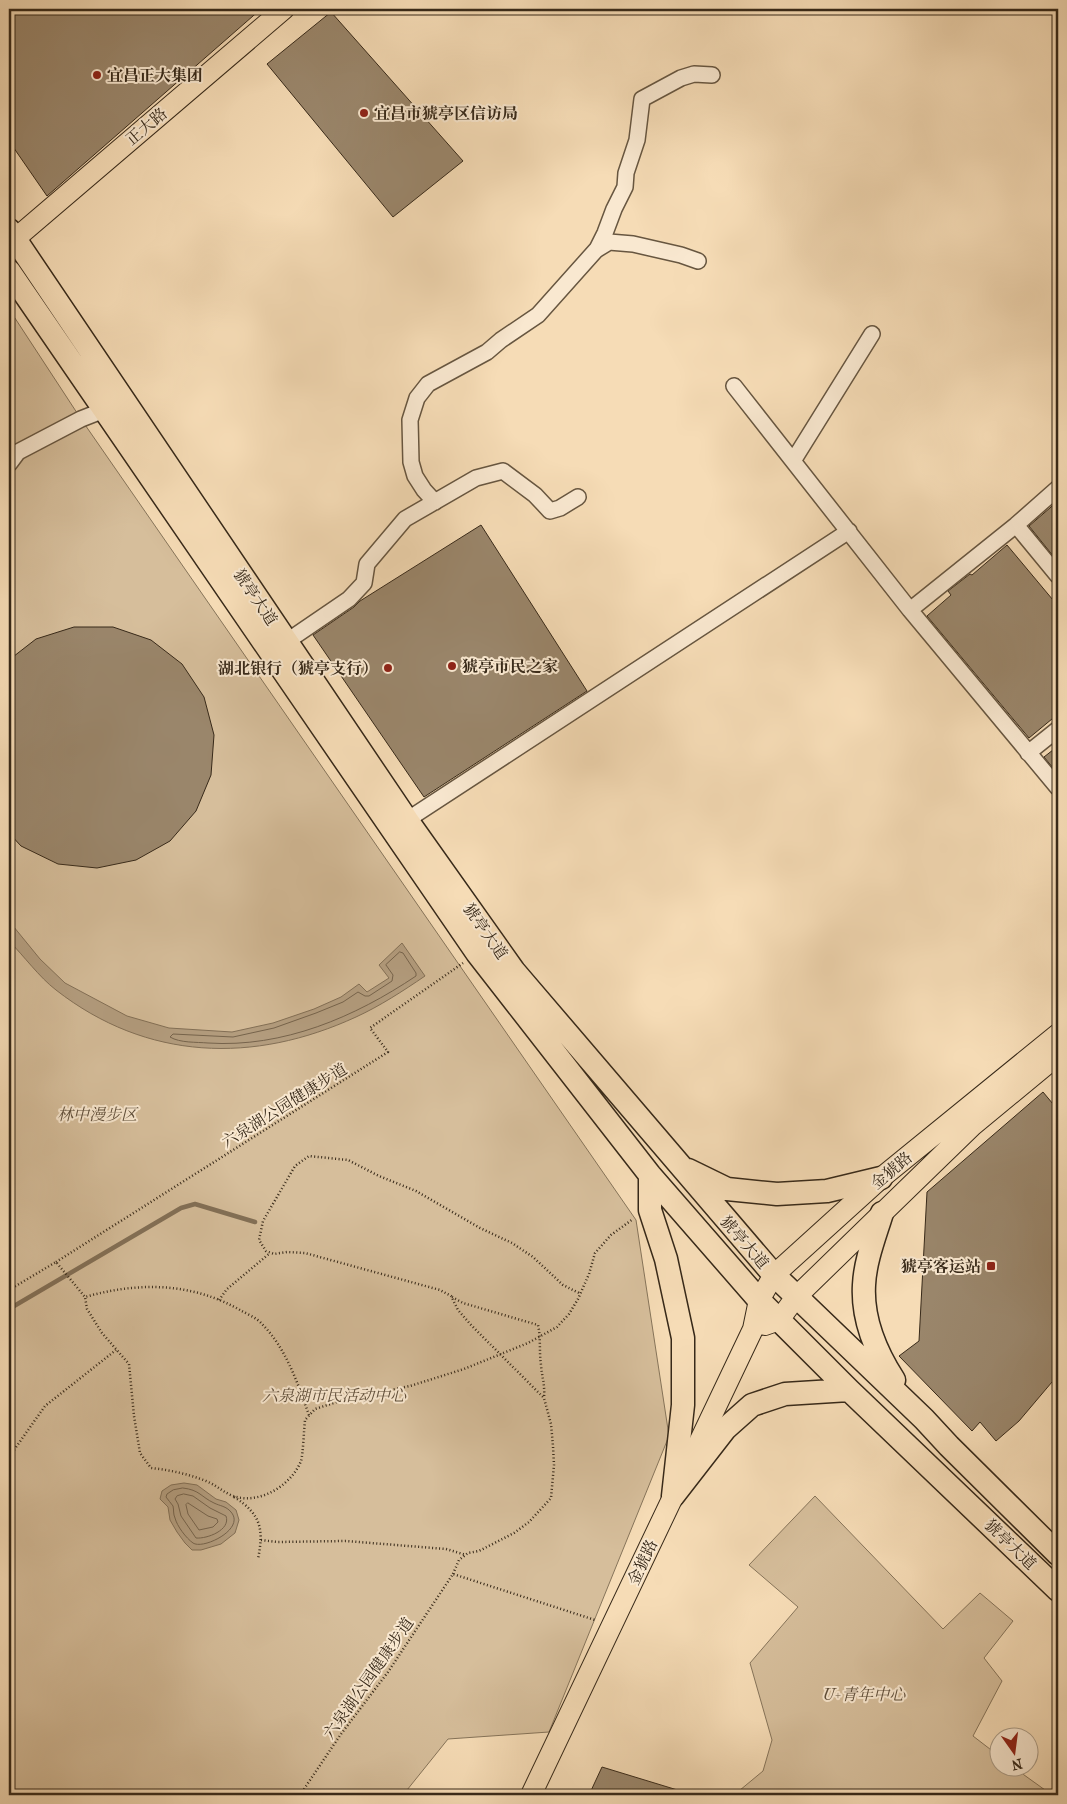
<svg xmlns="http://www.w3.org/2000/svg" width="1067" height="1804" viewBox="0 0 1067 1804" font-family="'IM FELL French Canon','Noto Serif SC',serif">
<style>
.green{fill:#d6be9b;stroke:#86745a}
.water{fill:#b59f81;stroke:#837057}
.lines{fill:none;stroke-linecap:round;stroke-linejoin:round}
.shore{stroke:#76644d;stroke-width:1}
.stream{stroke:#837057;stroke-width:4.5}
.building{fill:#9a866b;stroke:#372919}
.minor-casing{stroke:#675640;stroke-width:18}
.major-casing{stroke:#372919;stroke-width:22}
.highway-casing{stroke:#372919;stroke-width:25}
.path{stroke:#372919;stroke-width:2.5;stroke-dasharray:1 2.5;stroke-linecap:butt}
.minor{stroke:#f9e8d0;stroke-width:15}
.major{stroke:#f6dcb6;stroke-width:20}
.highway{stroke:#f6dcb6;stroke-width:22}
.poi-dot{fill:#8f2418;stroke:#f9e8d0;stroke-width:2}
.labels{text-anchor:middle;stroke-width:4;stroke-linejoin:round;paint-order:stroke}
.poi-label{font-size:16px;font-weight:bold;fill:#372919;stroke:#f9e8d0;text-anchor:start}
.street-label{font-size:16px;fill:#372919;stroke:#f9e8d0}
.park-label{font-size:16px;font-style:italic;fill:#5f4e3a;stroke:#f9e8d0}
</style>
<rect width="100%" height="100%" fill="#f6dcb6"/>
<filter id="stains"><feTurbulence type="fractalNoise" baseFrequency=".004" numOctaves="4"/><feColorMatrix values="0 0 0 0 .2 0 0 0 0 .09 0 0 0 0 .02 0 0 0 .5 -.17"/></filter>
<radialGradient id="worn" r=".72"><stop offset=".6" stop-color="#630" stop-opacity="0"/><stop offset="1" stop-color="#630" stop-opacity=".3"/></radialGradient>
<path class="green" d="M 9,309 L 81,419 L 636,1220 L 669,1436 L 549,1732 L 448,1739 L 403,1795 L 9,1795 Z
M 815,1496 L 943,1629 L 980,1593 L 1013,1621 L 984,1658 L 1002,1681 L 973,1736 L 999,1756 L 1000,1766 L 1013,1767 L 1052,1795 L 734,1795 L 763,1771 L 772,1740 L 750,1663 L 798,1607 L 749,1565 Z"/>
<path class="water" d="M 9,921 L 40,959 L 65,983 L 127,1016 L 169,1028 L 232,1032 L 273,1023 L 314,1009 L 341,997 L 359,984 L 367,992 L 389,978 L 379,965 L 402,943 L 425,976 C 403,991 380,1006 356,1017 C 254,1064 147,1061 56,990 C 39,977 24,956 9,941 Z
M 184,1483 L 197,1485 L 216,1499 L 226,1502 L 236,1510 L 239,1520 L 235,1533 L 221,1544 L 201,1550 L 192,1550 L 185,1543 L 177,1532 L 170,1520 L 168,1507 L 160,1499 L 162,1491 L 171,1485 Z"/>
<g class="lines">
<path class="shore" d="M 400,952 L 403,953 L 416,973 L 416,976 C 355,1017 283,1048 208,1043 C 196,1042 180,1043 170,1037 L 173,1034 L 233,1037 L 274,1028 L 316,1013 L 343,1002 L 358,992 L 365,996 L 369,996 L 392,981 L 393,975 L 386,965 Z
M 183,1488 C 200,1490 201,1497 214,1503 C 220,1506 226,1506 231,1512 C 246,1529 203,1550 193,1543 C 186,1538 177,1526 175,1518 C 173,1514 174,1510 173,1506 C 171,1503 168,1500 166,1497 L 167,1494 L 173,1490 Z
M 184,1494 L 193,1496 L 210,1508 L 226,1516 C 231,1530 207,1539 196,1538 L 181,1516 L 178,1504 L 175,1499 L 177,1496 Z
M 188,1503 L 208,1516 L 217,1519 L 218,1522 L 213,1527 L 199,1530 L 188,1514 L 186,1505 Z"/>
<path class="stream" d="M 9,1309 L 181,1208 L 195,1204 L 255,1222"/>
</g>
<path class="building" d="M 9,9 L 261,9 L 47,196 L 9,141 Z
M 331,12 L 463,161 L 393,217 L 267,64 Z
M 1058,501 L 1058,562 L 1029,526 Z
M 481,525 L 587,691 L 424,797 L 313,635 L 354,607 L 360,601 Z
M 1007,545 L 1058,606 L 1058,714 L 1029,738 L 927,616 L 951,595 L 948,591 L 970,574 L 972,575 Z
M 74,627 L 113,627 L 151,640 L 182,664 L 204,697 L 214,735 L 211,775 L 196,811 L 170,841 L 136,860 L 97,868 L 58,864 L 21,846 L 9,833 L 9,660 L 36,639 Z
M 1058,746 L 1058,774 L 1044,757 Z
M 1043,1092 L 1058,1110 L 1058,1387 L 1052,1382 L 1019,1421 L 996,1441 L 980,1422 L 972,1431 L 899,1356 L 919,1341 L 927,1192 Z
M 602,1767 L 684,1792 L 684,1795 L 589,1795 Z"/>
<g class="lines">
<defs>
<path id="minor" d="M 597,249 L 605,233 L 614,209 L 625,187 L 626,173 L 637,140 L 642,99 L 681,78 L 694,74 L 712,75
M 734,386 L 910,610 L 1058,788
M 793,461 L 872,334
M 9,464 L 18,452 L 81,419 L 104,410
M 435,502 L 424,490 L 415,476 L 411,462 L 410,420 L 417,398 L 428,384 L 487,352 L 501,340 L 538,315 L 596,250 L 609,242 L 633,244 L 681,255 L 698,261
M 1016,525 L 1058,576
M 910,610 L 1016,525 L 1058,488
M 286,642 L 349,599 L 364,583 L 367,564 L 405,519 L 476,478 L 503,471 L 535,495 L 550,511 L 560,508 L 578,497
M 1028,753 L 1058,729
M 407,820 L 849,531"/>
<path id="major" d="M 9,244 L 284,9
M 765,1325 L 779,1320 L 796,1297 L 972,1126 L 1058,1055
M 531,1795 L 753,1329 L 759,1300 L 774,1275 L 881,1178 L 1058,1034"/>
<path id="highway" d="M 9,230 L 407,820 L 514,971 L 774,1275 L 924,1419 L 949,1446 L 1058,1554
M 9,271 L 477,953 L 650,1175 L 759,1300 L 849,1390 L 1058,1590
M 688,1170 L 727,1189 L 777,1194 L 827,1191 L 881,1178
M 650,1175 L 650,1210 L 666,1259 L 683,1338 L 683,1405 L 673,1496 L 725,1429 L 752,1405 L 785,1394 L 849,1390
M 882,1213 C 875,1236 865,1261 864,1285 C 862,1319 876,1352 894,1380"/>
</defs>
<use href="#minor" class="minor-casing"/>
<use href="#major" class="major-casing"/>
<use href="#highway" class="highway-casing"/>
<path class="path" d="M 56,1262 L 388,1052 L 370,1028 L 463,963
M 9,1290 L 56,1262 L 85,1297
M 452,1297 L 463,1303 L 538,1325 C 541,1338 539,1352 541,1365 C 542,1378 545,1383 544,1398
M 219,1300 L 227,1289 L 270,1253
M 309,1415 C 298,1384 286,1348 262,1324 C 257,1318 247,1314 240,1310 C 191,1282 137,1282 85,1297 L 87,1309 L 102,1333 L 129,1364 L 134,1416 L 140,1453 L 151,1468 C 170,1470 188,1474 206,1481 C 216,1485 223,1492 233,1496 C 259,1505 291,1486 301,1461 C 303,1455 304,1429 305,1420 L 315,1409 L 340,1401 L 410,1386 L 464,1369 L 528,1343 L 557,1327 L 569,1314 L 578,1299 L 589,1274 L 595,1253 L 611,1235 L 633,1219
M 9,1481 L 11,1475 L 14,1450 L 45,1406 L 116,1350
M 234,1497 C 261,1514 264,1529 258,1559
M 261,1540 L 277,1542 L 346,1541 L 446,1549 L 466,1555
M 453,1574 L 459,1560 L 468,1553 L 479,1551 L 514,1533 L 529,1522 L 551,1498 L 554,1465 L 553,1446 L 551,1424 L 544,1398 L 471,1325 L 458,1310 L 451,1296 L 440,1290 L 305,1253 L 287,1252 L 274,1254 L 266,1251 L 259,1240 L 263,1221 L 295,1166 L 309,1156 L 348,1160 L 379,1176 L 416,1191 L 480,1228 L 512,1243 L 533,1257 L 563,1285 L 581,1294
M 300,1795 L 341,1734 L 388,1672 L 453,1574 L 595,1620"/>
<use href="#minor" class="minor"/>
<use href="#major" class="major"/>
<use href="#highway" class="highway"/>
</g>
<g class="poi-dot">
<circle cx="97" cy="75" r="5"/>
<circle cx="364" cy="113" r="5"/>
<circle cx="452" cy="666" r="5"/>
<circle cx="388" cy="668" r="5"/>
<rect x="986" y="1261" width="10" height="10" rx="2.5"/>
</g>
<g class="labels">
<g class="poi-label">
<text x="107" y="81">宜昌正大集团</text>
<text x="374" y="119">宜昌市猇亭区信访局</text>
<text x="462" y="672">猇亭市民之家</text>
<text x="378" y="674" text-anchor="end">湖北银行（猇亭支行）</text>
<text x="981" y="1272" text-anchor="end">猇亭客运站</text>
</g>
<g class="street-label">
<text transform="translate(146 126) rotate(-40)" y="6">正大路</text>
<text transform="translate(256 597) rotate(56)" y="6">猇亭大道</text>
<text transform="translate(486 931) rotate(55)" y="6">猇亭大道</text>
<text transform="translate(284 1105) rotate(-32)" y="6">六泉湖公园健康步道</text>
<text transform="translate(891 1170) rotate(-40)" y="6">金猇路</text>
<text transform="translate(745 1242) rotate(49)" y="6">猇亭大道</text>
<text transform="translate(1011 1544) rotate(44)" y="6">猇亭大道</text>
<text transform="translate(642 1562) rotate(-65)" y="6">金猇路</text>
<text transform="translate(368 1678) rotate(-55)" y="6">六泉湖公园健康步道</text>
</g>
<g class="park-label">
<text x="97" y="1120">林中漫步区</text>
<text x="334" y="1401">六泉湖市民活动中心</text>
<text x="864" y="1700">U+青年中心</text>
</g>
</g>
<rect width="1067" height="1804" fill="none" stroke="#f6dcb6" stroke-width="30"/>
<rect x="10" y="10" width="1047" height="1784" fill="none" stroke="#372919" stroke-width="2.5"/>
<rect x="15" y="15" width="1037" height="1774" fill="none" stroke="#372919"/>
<g transform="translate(1014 1752) rotate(166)"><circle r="24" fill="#f9e8d0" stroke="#ab9c87"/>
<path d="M0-4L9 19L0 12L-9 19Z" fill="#8f2418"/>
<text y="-8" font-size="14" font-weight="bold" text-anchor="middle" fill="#372919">N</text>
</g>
<rect width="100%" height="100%" filter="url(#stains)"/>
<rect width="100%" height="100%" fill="url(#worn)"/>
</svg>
